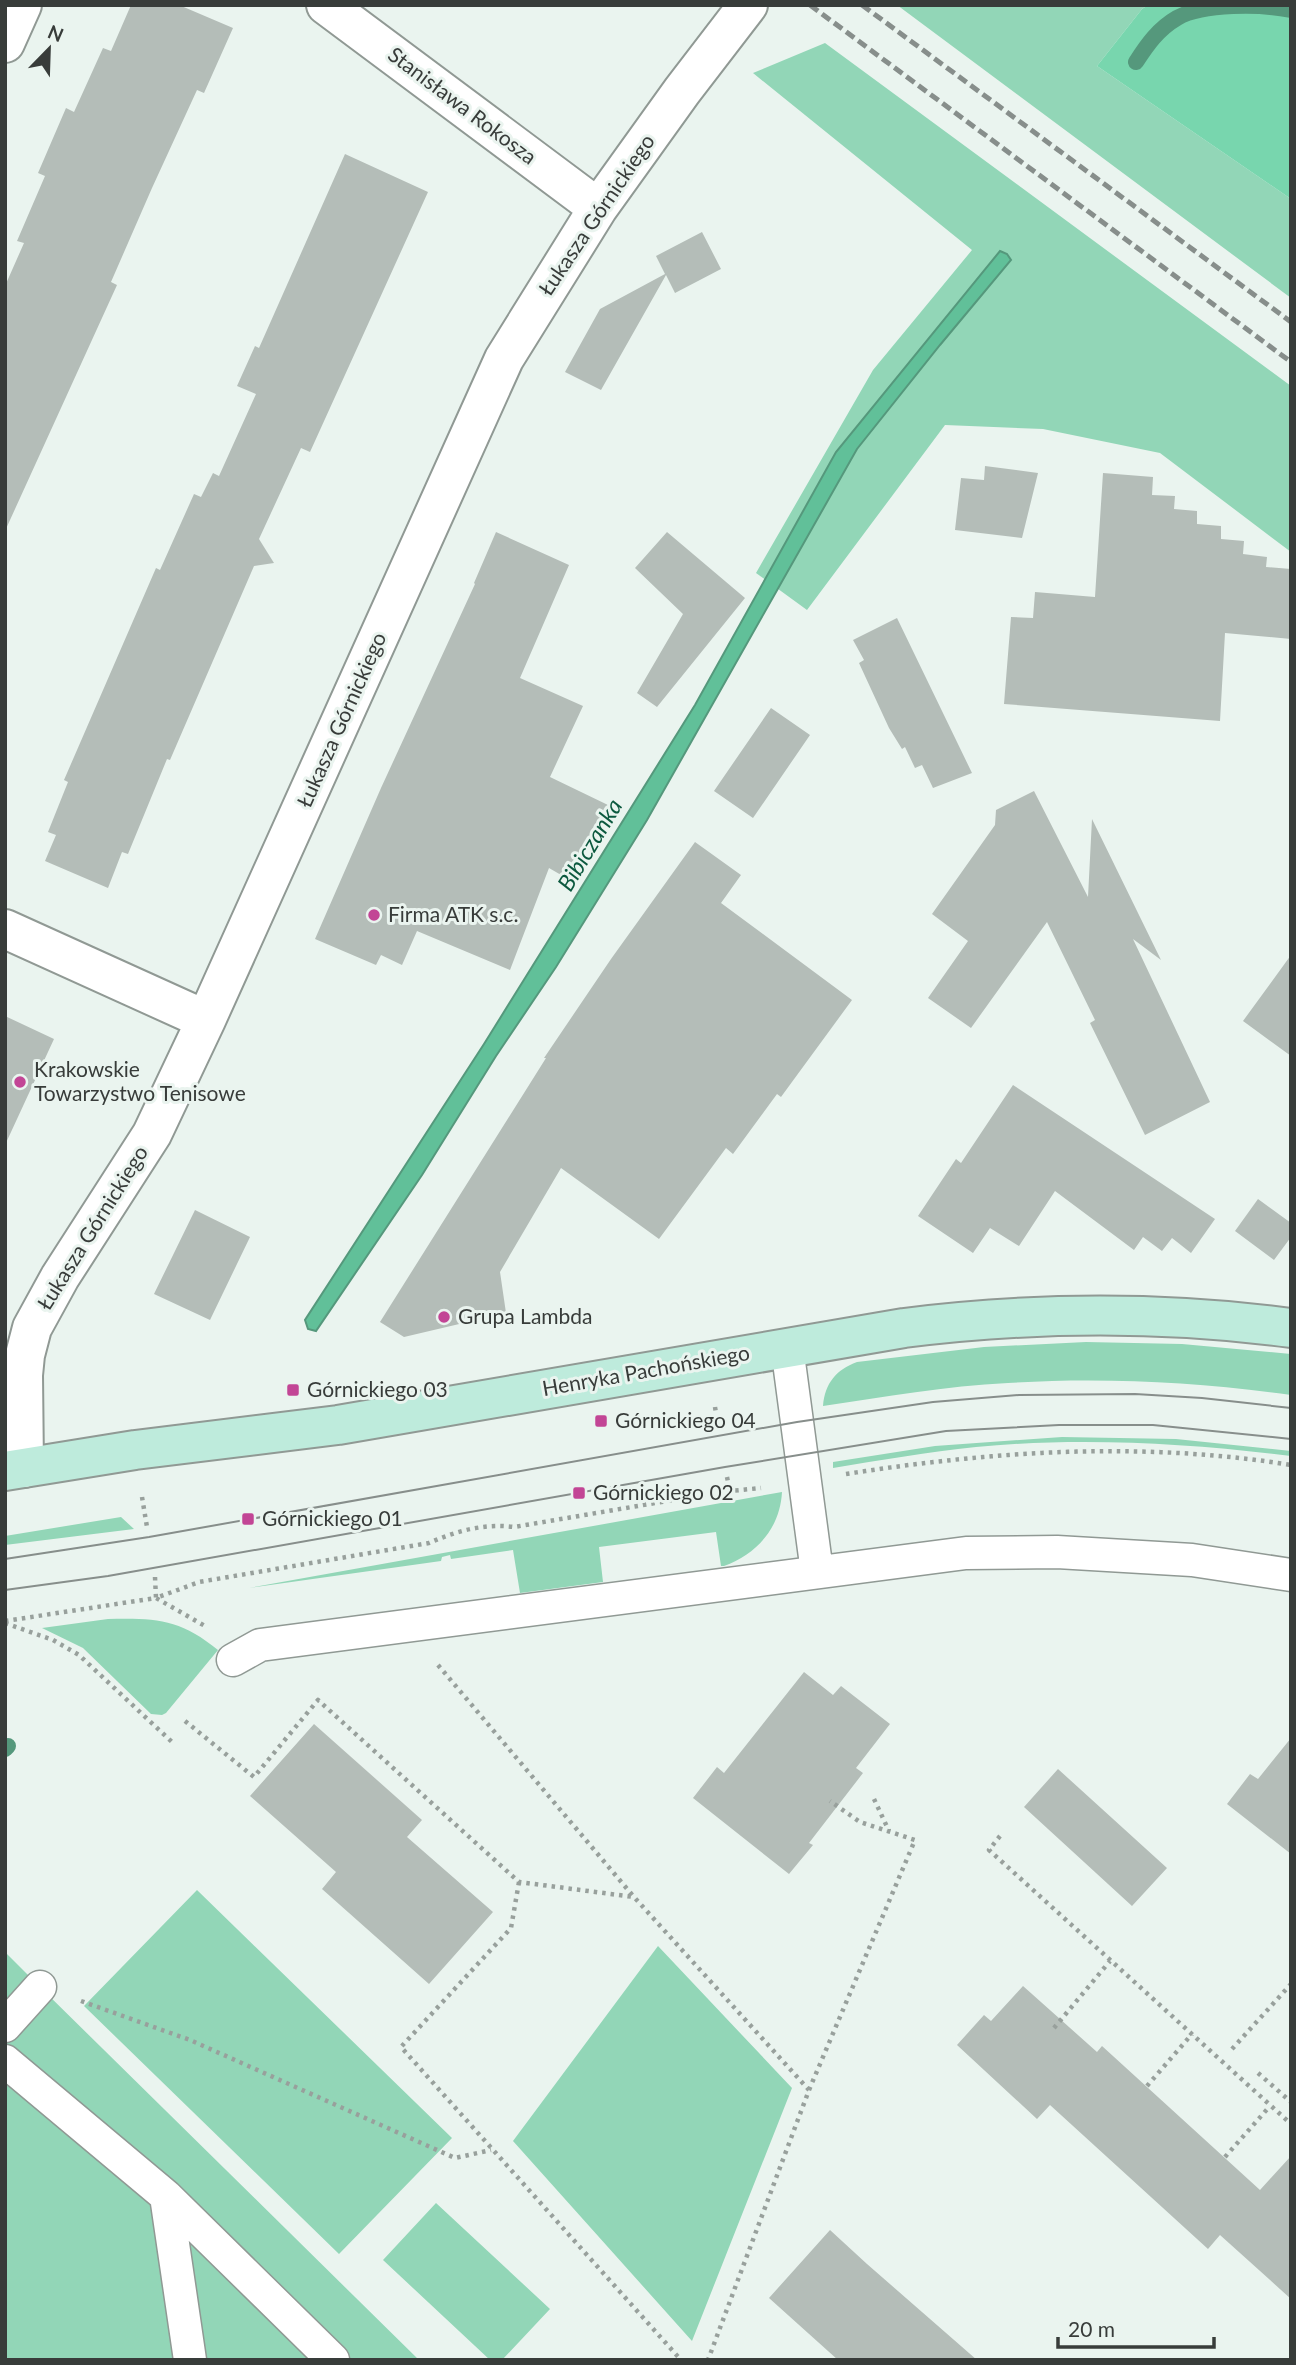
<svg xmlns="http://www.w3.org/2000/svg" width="1296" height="2365" viewBox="0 0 1296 2365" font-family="Lato,sans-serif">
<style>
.green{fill:#92d6b7}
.forest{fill:#78d6ae}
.water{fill:#61c099;stroke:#55987c;stroke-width:2}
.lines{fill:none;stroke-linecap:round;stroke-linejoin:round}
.stream{stroke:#55987c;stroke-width:16}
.building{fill:#b4bdb8}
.lane-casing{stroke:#909994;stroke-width:35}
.street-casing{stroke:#909994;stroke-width:42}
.secondary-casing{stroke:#909994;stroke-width:42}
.path{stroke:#98a09c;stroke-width:4.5;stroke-dasharray:3.5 5;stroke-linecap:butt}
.lane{stroke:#fff;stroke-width:32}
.street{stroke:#fff;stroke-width:38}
.secondary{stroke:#beebdc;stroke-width:38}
.tram{stroke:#878e8b;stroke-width:2}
.rail{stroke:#878e8b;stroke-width:5;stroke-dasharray:10 5;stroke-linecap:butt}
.poi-dot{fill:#c24595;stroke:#eaf4ef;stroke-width:2.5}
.labels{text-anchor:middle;stroke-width:6;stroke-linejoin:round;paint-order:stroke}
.street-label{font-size:21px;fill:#383c3a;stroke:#eaf4ef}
.poi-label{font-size:21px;fill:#383c3a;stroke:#eaf4ef;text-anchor:start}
.water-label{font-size:23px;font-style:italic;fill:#0c593f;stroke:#eaf4ef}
</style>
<rect width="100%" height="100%" fill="#eaf4ef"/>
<path class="green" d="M 897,5 L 1148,5 L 1142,9 L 1097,66 L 1291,199 L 1291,298 Z
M 825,43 L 1291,386 L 1291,552 L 1160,453 L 1043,429 L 945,425 L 807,610 L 756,573 L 873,370 L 972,250 L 753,73 Z
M 1086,1342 L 1182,1344 L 1291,1354 L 1291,1395 C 1198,1382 1102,1377 1008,1383 C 946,1386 885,1397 823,1406 C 825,1383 836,1370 857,1362 L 984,1347 Z
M 1062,1437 L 1176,1439 L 1291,1451 L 1291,1456 C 1187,1443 1080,1437 976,1447 C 928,1452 881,1460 833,1468 L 833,1462 L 935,1446 Z
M 782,1492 C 780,1528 757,1554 724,1566 L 721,1566 L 716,1532 L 599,1547 L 603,1582 L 520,1593 L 513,1550 L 451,1559 L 450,1555 L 442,1557 L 441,1561 L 249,1588 Z
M 121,1517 L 134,1529 L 5,1545 L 5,1536 Z
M 108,1619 C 156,1618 180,1619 218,1650 L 166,1713 L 162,1715 L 151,1714 L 83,1648 L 42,1628 Z
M 197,1890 L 452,2138 L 339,2254 L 84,2006 Z
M 658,1946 L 792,2088 L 692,2341 L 513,2141 Z
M 5,1952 L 40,1987 L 419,2360 L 5,2360 Z
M 436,2203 L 550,2309 L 502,2360 L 490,2360 L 383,2260 Z"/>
<path class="forest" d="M 1148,5 L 1291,5 L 1291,199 L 1097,66 L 1142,9 Z"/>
<path class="water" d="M 1000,251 L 1007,254 L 1011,260 L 940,345 L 857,449 L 647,820 L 556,967 L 496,1056 L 422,1175 L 316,1331 L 308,1329 L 305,1320 L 484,1044 L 695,705 L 836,452 Z"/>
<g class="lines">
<path class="stream" d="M 1136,62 C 1147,45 1158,29 1177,18 C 1203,3 1262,4 1291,10
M 5,1749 L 8,1746"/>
</g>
<path class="building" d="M 131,5 L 179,5 L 233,28 L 204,93 L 197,90 L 152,188 L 111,282 L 117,285 L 5,531 L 5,286 L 24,243 L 17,241 L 45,176 L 38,173 L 66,108 L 74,112 L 103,48 L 111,51 Z
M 345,154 L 428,192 L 310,452 L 301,448 L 259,539 L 274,563 L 254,566 L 170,760 L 167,759 L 128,854 L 122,852 L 108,888 L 45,861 L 56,835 L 48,832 L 68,782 L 64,780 L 156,568 L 160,570 L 194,494 L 201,497 L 213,473 L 219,476 L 256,394 L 237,386 L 255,346 L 259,348 Z
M 702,232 L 721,269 L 675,293 L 666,275 L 601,390 L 565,372 L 600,309 L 665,274 L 656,256 Z
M 985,466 L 1038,473 L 1022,538 L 955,530 L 961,478 L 984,480 Z
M 1103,473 L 1153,477 L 1152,495 L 1175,496 L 1174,509 L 1197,511 L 1197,524 L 1221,526 L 1221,539 L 1244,541 L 1243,554 L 1267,557 L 1266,567 L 1291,569 L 1291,639 L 1225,633 L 1220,721 L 1004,704 L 1011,617 L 1033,618 L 1035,592 L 1095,597 Z
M 496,532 L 569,565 L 520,678 L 583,706 L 550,777 L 608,805 L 568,879 L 549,868 L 510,970 L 417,931 L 402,965 L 381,955 L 376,965 L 315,939 L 381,788 L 475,584 L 474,583 Z
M 667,532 L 745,598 L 657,707 L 637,693 L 683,614 L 635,568 Z
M 897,618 L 972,773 L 933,788 L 922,765 L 915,768 L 905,747 L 902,749 L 889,728 L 859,663 L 864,660 L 853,640 Z
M 771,708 L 810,735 L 753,818 L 714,791 Z
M 1034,791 L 1088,897 L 1092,819 L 1161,960 L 1133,939 L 1210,1102 L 1145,1135 L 1090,1023 L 1095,1020 L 1047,922 L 971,1028 L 928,998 L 968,941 L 932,914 L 995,825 L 996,810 Z
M 695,842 L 741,875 L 721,903 L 852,1000 L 781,1097 L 777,1094 L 733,1154 L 726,1148 L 659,1239 L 561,1168 L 500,1272 L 506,1313 L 404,1337 L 380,1322 L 546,1058 L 544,1058 L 611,959 Z
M 1291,955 L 1291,1056 L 1243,1021 Z
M 5,1016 L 54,1039 L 5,1145 Z
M 1013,1085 L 1215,1219 L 1191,1253 L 1172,1238 L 1162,1251 L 1143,1237 L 1134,1250 L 1055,1191 L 1019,1246 L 990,1228 L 973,1253 L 918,1216 L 956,1159 L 961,1163 Z
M 1258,1199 L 1291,1223 L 1291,1237 L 1274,1260 L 1235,1231 Z
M 195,1210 L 250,1237 L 210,1320 L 154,1294 Z
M 804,1672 L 833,1695 L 841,1686 L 890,1724 L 856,1768 L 863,1773 L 809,1843 L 813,1845 L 789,1874 L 693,1798 L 717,1767 L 724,1773 Z
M 314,1724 L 422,1820 L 407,1837 L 493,1912 L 429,1984 L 322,1889 L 336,1872 L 250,1796 Z
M 1291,1738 L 1291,1854 L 1227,1804 L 1250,1774 L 1258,1779 Z
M 1058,1769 L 1167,1868 L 1132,1906 L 1024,1807 Z
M 1023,1986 L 1097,2052 L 1102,2046 L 1260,2190 L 1291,2156 L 1291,2299 L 1220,2235 L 1208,2249 L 1050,2105 L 1037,2119 L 957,2045 L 984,2015 L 991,2021 Z
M 830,2230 L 867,2264 L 977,2360 L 838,2360 L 769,2298 Z"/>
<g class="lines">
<defs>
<path id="lane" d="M 787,1347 L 817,1572
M 233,1660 L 260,1645 L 966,1553 L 1057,1552 L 1192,1560 L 1291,1575
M 5,2026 L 40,1987
M 5,2061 L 166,2196 L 333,2360
M 166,2196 L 190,2360"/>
<path id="street" d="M 326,5 L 598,208
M 5,43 L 22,5
M 5,929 L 206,1020
M 24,1468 L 23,1375 L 25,1355 L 32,1328 L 60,1277 L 152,1134 L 206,1020 L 504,359 L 598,208 L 682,91 L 748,5"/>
<path id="secondary" d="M 5,1471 L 135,1450 L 338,1425 L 904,1328 C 1032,1312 1162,1311 1291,1328"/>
</defs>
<use href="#lane" class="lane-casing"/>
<use href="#street" class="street-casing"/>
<use href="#secondary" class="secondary-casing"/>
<path class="path" d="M 715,1407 L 718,1426
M 846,1474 C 993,1451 1142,1441 1291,1465
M 727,1477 L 730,1492
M 142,1497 L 147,1527
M 155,1577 L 156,1598 L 199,1582 L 429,1543 C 456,1531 485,1523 514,1527 L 720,1492 L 761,1488
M 5,1621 L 156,1598 L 205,1626
M 5,1623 L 53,1640 L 79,1655 L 172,1742
M 438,1665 L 634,1897 L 809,2090 L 708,2360
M 185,1721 L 254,1777 L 318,1700 L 519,1882 L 634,1897
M 874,1799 L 889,1831
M 1000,1836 L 989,1850 L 1291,2124
M 519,1882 L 511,1928 L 401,2047 L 681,2360
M 81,2001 L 190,2040 L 455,2158 L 491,2150
M 1054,2028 L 1110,1961
M 1232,2049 L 1291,1984
M 1258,2073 L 1291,2102
M 1147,2086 L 1192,2034
M 809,2090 L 915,1840 L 860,1822 L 830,1801
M 1225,2157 L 1270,2106"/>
<use href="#lane" class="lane"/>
<use href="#street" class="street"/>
<use href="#secondary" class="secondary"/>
<path class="tram" d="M 5,1559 L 149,1537 L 797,1422 L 933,1402 L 1019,1395 L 1135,1394 L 1202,1398 L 1291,1408
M 5,1590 L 108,1576 L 725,1467 L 946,1431 L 1059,1425 L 1153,1425 L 1291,1439"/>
<path class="rail" d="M 810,5 L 1291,362
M 862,5 L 1291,322"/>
</g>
<g class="poi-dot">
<circle cx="374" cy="915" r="7"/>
<circle cx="20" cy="1082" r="7"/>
<circle cx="444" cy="1317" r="7"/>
<rect x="286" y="1383" width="14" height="14" rx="3.5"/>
<rect x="594" y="1414" width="14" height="14" rx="3.5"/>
<rect x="572" y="1486" width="14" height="14" rx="3.5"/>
<rect x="241" y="1512" width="14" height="14" rx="3.5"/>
</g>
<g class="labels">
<g class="street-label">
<text transform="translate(462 106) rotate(37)" y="7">Stanisława Rokosza</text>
<text transform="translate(597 215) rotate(-56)" y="7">Łukasza Górnickiego</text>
<text transform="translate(342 720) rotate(-66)" y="7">Łukasza Górnickiego</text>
<text transform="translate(93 1228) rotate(-58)" y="7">Łukasza Górnickiego</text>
<text transform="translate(646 1371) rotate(-10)" y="7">Henryka Pachońskiego</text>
</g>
<g class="poi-label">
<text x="388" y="922">Firma ATK s.c.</text>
<text x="34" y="1077">Krakowskie<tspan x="34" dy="24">Towarzystwo Tenisowe</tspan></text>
<text x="458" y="1324">Grupa Lambda</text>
<text x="307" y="1397">Górnickiego 03</text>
<text x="615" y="1428">Górnickiego 04</text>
<text x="593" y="1500">Górnickiego 02</text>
<text x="262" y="1526">Górnickiego 01</text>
</g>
<g class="water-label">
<text transform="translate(590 845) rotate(-59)" y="8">Bibiczanka</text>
</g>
</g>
<rect width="1296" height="2365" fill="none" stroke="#383c3a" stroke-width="14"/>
<g transform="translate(49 49) rotate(23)" stroke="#eaf4ef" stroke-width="5" paint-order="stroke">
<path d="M0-5L12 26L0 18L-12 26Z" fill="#383c3a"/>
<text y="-10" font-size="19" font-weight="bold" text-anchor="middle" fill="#383c3a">N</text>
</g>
<path d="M1058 2337v10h156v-10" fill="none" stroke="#383c3a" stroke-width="3.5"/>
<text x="1068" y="2337" font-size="21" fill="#383c3a" stroke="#eaf4ef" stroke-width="5" paint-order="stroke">20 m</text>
</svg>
